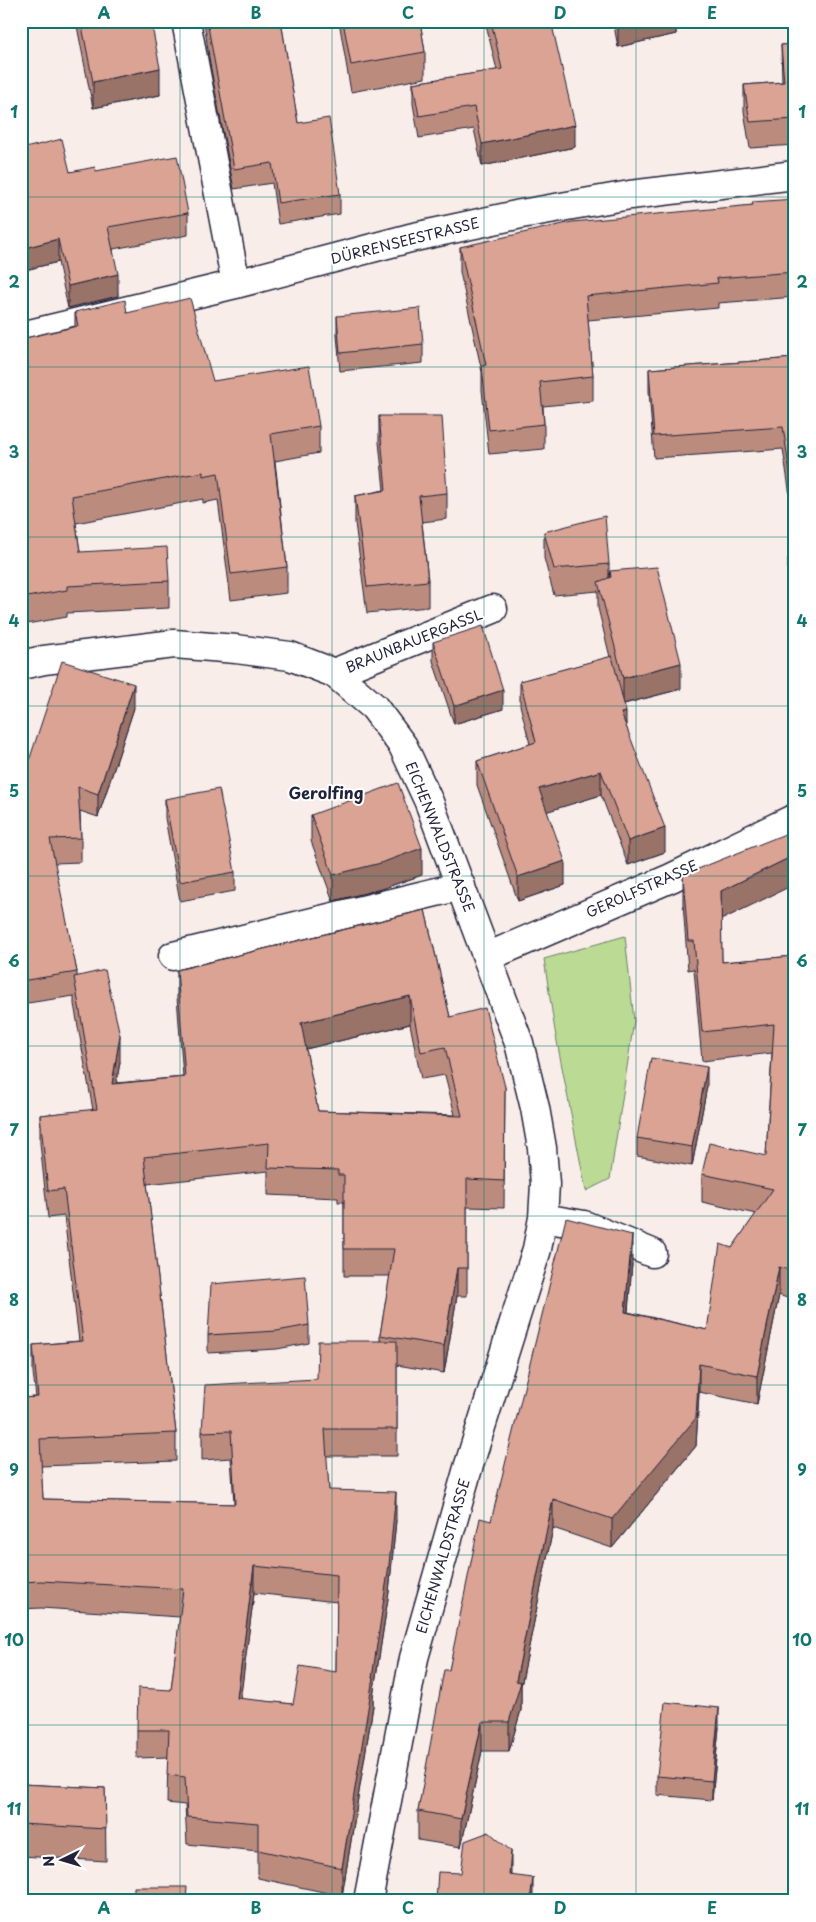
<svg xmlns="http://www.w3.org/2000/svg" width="816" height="1922" viewBox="0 0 816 1922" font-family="'Playpen Sans',sans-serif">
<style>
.green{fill:#bbdb94;stroke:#6e7e68}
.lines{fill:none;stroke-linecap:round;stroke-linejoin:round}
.minor-casing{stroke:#22223b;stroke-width:31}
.minor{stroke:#fff;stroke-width:28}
.wall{fill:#bb8c7e;stroke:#22223b;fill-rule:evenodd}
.shaded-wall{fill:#997267;stroke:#22223b}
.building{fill:#daa393;stroke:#22223b;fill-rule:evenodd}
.grid{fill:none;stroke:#0f766e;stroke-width:1;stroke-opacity:0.55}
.labels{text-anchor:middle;stroke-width:4;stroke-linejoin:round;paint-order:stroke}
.street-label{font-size:14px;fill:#22223b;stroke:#fff}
.quarter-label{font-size:16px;font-weight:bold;fill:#22223b;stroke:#fff}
.neatline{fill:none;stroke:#0f766e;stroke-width:2}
.grid-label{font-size:16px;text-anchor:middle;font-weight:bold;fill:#0f766e}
</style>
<rect width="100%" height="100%" fill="#f8ede9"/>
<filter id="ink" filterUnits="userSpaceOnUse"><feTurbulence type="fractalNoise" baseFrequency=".02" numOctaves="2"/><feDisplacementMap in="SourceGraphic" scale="10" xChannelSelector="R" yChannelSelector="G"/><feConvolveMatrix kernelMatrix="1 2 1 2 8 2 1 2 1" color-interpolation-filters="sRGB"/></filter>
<g filter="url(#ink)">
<path class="green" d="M 625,936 L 634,1021 L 610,1179 L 586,1191 L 555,1031 L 544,959 Z"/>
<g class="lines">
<defs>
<path id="minor" d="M 186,21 L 236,284
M 21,336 L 236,284 L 410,238 L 521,214 L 630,195 L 795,175
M 21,665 L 44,660 L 174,644 L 236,649 L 290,656 L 334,673 L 374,707 L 403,746 L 429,802 L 519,1043 L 535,1108 L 542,1148 L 545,1184 L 543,1218 L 537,1249 L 468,1468 L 414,1658 L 368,1901
M 334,673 L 493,609
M 173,956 L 461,886
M 487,957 L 671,878 L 795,818
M 543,1218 L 584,1225 L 652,1253"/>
</defs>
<use href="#minor" class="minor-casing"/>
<use href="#minor" class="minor"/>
</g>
<path class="wall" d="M 76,21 L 151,21 L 160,95 L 93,108 Z
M 204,21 L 281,21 L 298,123 L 340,194 L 340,214 L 278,224 L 272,183 L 234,189 L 210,64 Z
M 339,21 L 420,21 L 425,52 L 425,78 L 351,92 Z
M 485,21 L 551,21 L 575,147 L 482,166 L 474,129 L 419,138 L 413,104 L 413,83 L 497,70 Z
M 613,21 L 676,21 L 676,34 L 618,47 Z
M 795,44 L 795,145 L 750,148 L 744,111 L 744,85 L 782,82 L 781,45 Z
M 21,149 L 70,172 L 96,171 L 188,213 L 188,235 L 113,249 L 118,296 L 68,308 L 58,262 L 21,271 Z
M 795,199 L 795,297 L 718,303 L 718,308 L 588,320 L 593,376 L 593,401 L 543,406 L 544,424 L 544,449 L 489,454 L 482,390 L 482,372 L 460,272 L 460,247 Z
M 75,312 L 127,313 L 213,381 L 319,426 L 319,453 L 275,461 L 287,567 L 287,593 L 231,600 L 218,500 L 203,503 L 203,499 L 76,523 L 80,552 L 169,581 L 169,608 L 67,613 L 67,617 L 21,625 L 21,339 L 75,326 Z
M 337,316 L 423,344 L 423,363 L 340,371 L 337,335 Z
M 795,358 L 795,529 L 783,449 L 654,458 L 649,391 L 649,369 Z
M 379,416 L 447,493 L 447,519 L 422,522 L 428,581 L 428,607 L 367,613 L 355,523 L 355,496 L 384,490 L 379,442 Z
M 544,532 L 609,564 L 609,578 L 610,571 L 681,689 L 624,704 L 626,726 L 665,852 L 628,865 L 601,795 L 547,811 L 565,885 L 518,901 L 477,785 L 477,761 L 530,744 L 520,705 L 520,681 L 610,657 L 598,608 L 598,591 L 554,595 L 544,558 Z
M 795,557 L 795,620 L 788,580 L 788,558 Z
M 433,642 L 503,709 L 454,724 L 433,661 Z
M 134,708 L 98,817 L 80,811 L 81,838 L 81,862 L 54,863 L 77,972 L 77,976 L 120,1062 L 116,1083 L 183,1077 L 177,997 L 177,970 L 425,910 L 450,1017 L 505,1087 L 504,1208 L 467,1207 L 467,1296 L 457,1296 L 444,1373 L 397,1365 L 397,1456 L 326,1456 L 329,1490 L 396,1520 L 389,1592 L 373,1696 L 373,1706 L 342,1896 L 258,1878 L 258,1851 L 187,1844 L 185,1805 L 167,1803 L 168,1757 L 137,1758 L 137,1730 L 171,1690 L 180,1617 L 41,1608 L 21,1609 L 21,1398 L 36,1397 L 33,1372 L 33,1345 L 79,1341 L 64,1216 L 48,1218 L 40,1143 L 40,1115 L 93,1110 L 74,1004 L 74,996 L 21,1004 L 21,785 ZM 410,1024 L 421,1079 L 445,1075 L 455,1115 L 318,1111 L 306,1049 ZM 268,1171 L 268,1195 L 338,1198 L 338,1202 L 344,1202 L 344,1276 L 390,1276 L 380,1335 L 380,1341 L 317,1379 L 202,1432 L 202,1460 L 231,1458 L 234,1504 L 43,1499 L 41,1466 L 176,1461 L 176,1433 L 147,1184 ZM 254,1593 L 337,1602 L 336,1672 L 293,1704 L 240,1699 Z
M 165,799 L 235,872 L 235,891 L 180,901 L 165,818 Z
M 311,815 L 422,875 L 381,889 L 333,901 L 311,841 Z
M 683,875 L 721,920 L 722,962 L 795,956 L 795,1301 L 779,1295 L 757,1404 L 699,1392 L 696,1446 L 612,1548 L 553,1528 L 521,1686 L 521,1710 L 509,1751 L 482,1751 L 461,1847 L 418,1840 L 418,1811 L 449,1670 L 491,1521 L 632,1264 L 628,1312 L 707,1330 L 732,1248 L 756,1214 L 702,1202 L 702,1174 L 766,1156 L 772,1053 L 702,1061 L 694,969 L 688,970 L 683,904 Z
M 707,1086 L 692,1166 L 637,1156 L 637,1138 Z
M 309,1325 L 309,1343 L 277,1349 L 208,1353 L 208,1335 Z
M 719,1727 L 712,1800 L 657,1795 L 657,1776 Z
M 21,1784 L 105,1788 L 106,1861 L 21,1856 Z"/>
<path class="shaded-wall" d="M 649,21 L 676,21 L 676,34 L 618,47 L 618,28 Z
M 160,68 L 160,95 L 93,108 L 93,82 Z
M 575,125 L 575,147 L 482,166 L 482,144 Z
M 58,239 L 58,262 L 21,271 L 21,249 Z
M 118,274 L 118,296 L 68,308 L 68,286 Z
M 681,663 L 681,689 L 623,704 L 623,678 Z
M 134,684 L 134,708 L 98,817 L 98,794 Z
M 503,690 L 503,709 L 454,724 L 454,706 Z
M 626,712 L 626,736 L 621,713 Z
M 601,771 L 601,795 L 539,814 L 539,789 Z
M 665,828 L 665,852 L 628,865 L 628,841 Z
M 422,848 L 422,875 L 381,889 L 333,901 L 333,875 Z
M 795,855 L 795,884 L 721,920 L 721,891 Z
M 565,861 L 565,885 L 518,901 L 518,877 Z
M 410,996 L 410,1024 L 301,1050 L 301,1023 Z
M 120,1035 L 120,1062 L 112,1111 L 112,1084 Z
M 707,1067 L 707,1086 L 692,1166 L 692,1147 Z
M 632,1235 L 632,1264 L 625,1340 L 625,1312 Z
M 779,1267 L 779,1295 L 757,1404 L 757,1376 Z
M 457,1268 L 457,1296 L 444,1373 L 444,1346 Z
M 699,1364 L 699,1392 L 696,1446 L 612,1548 L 612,1519 Z
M 396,1492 L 396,1520 L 389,1592 L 373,1696 L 373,1706 L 342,1896 L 342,1868 L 372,1678 Z
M 553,1499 L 553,1528 L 521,1686 L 521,1710 L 509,1751 L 509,1722 L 516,1681 Z
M 254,1566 L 254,1593 L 237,1726 L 237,1698 Z
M 719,1708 L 719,1727 L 712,1800 L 712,1781 Z
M 482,1722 L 482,1751 L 461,1847 L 461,1819 Z
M 511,1851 L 511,1883 L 509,1875 Z
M 533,1878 L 533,1901 L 530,1901 Z"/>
<path class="building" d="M 81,21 L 151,21 L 160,68 L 93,82 Z
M 207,21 L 281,21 L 298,123 L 329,118 L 340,194 L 278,203 L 272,163 L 234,169 Z
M 343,21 L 420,21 L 425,52 L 351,65 Z
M 491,21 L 551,21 L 575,125 L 482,144 L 474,107 L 419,116 L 413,83 L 502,69 Z
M 617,21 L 649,21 L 618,28 Z
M 795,44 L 795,119 L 750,122 L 744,85 L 784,82 L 781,45 Z
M 62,139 L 70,172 L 95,167 L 96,171 L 177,156 L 188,213 L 108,227 L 118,274 L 68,286 L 58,239 L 21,249 L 21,149 Z
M 795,199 L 795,272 L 717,278 L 718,283 L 586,296 L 593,376 L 540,382 L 544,424 L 489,430 L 482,366 L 486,365 L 460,247 L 572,222 L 753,205 L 752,202 Z
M 190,298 L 213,381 L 309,366 L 319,426 L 271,434 L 287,567 L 231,574 L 218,473 L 203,476 L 203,472 L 72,496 L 80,552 L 167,547 L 169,581 L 67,586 L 67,590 L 21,598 L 21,339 L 78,326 L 75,312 L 125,300 L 127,313 Z
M 420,308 L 423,344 L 340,353 L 337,316 Z
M 795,358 L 795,507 L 783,427 L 654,436 L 649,369 Z
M 379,416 L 442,416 L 447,493 L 419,496 L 428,581 L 367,587 L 355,496 L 386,490 Z
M 605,516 L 609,564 L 554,569 L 544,532 Z
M 795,557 L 795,598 L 788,558 Z
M 657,567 L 681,663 L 623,678 L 598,582 L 611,577 L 610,571 Z
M 483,626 L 503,690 L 454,706 L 433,642 Z
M 612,656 L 626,712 L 621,713 L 665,828 L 628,841 L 601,771 L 539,789 L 565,861 L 518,877 L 477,761 L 536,742 L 520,681 Z
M 62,661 L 134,684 L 98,794 L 78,787 L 81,838 L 50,839 L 77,972 L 21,981 L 21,785 Z
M 398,783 L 422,848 L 381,863 L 333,875 L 311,815 Z
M 219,789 L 235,872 L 180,882 L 165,799 Z
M 790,832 L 795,843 L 795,855 L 721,891 L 722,962 L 795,956 L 795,1272 L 779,1267 L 757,1376 L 699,1364 L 696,1418 L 612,1519 L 553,1499 L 516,1681 L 521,1682 L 509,1722 L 482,1722 L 461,1819 L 418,1811 L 444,1670 L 449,1670 L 480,1518 L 491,1521 L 566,1218 L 632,1235 L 625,1312 L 707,1330 L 720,1244 L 732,1248 L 773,1189 L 702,1174 L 709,1143 L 766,1156 L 774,1024 L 702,1032 L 694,941 L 688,941 L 683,875 Z
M 425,910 L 450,1017 L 485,1008 L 505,1087 L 504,1181 L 467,1179 L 467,1268 L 457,1268 L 444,1346 L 380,1335 L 394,1249 L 344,1249 L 344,1175 L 338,1175 L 338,1170 L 268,1168 L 269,1143 L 144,1157 L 176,1433 L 40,1439 L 43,1499 L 235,1504 L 231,1431 L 202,1432 L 205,1385 L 317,1379 L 318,1341 L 397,1341 L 397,1429 L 325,1429 L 329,1490 L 396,1492 L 389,1565 L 372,1678 L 373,1678 L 342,1868 L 258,1850 L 258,1823 L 187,1817 L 185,1777 L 167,1775 L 169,1730 L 137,1730 L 138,1688 L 171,1690 L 183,1589 L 41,1581 L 21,1582 L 21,1398 L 38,1397 L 33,1345 L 83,1341 L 64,1189 L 48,1191 L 40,1115 L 97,1109 L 74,977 L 105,970 L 120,1035 L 112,1084 L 185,1077 L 177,970 ZM 410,996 L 421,1052 L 445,1047 L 462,1116 L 318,1111 L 301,1023 ZM 254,1566 L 337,1575 L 336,1672 L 300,1666 L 293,1704 L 237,1698 Z
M 651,1058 L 707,1067 L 692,1147 L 637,1138 Z
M 305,1276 L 309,1325 L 277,1331 L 208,1335 L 211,1284 Z
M 665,1702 L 719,1708 L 712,1781 L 657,1776 Z
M 21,1784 L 105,1788 L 106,1829 L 21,1824 Z
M 489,1832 L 511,1851 L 509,1875 L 533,1878 L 530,1901 L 436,1901 L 438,1872 L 461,1873 L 465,1841 Z
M 134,1887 L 187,1887 L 186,1901 L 134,1901 Z
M 604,1899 L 619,1901 L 604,1901 Z"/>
</g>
<path class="grid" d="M 180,21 L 180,1901M 332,21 L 332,1901M 484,21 L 484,1901M 636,21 L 636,1901M 21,197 L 795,197M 21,367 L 795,367M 21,537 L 795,537M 21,706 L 795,706M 21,876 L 795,876M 21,1046 L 795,1046M 21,1216 L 795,1216M 21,1385 L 795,1385M 21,1555 L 795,1555M 21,1725 L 795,1725"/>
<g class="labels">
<g class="street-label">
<text transform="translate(405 241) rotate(-14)" y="5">DÜRRENSEESTRASSE</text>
<text transform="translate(414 641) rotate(-22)" y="5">BRAUNBAUERGASSL</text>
<text transform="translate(440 837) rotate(68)" y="5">EICHENWALDSTRASSE</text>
<text transform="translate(642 889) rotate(-24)" y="5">GEROLFSTRASSE</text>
<text transform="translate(443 1556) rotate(-74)" y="5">EICHENWALDSTRASSE</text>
</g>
<g class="quarter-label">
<text x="326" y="799">Gerolfing</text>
</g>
</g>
<rect width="816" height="1922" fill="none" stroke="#fff" stroke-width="55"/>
<g transform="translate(62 1860) rotate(265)" stroke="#ffffff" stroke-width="4" paint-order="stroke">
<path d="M0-4L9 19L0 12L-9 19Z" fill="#22223b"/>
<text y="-8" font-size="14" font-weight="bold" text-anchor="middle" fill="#22223b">N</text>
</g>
<rect x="28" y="28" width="760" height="1866" class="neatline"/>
<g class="grid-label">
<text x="104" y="19">A</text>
<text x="256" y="19">B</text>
<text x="408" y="19">C</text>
<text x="560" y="19">D</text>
<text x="712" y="19">E</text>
<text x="14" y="118">1</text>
<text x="802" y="118">1</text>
<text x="14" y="288">2</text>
<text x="802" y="288">2</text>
<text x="14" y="458">3</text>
<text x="802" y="458">3</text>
<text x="14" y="627">4</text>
<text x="802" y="627">4</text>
<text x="14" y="797">5</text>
<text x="802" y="797">5</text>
<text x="14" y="967">6</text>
<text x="802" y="967">6</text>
<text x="14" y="1136">7</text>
<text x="802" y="1136">7</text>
<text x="14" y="1306">8</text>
<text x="802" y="1306">8</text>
<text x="14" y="1476">9</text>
<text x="802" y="1476">9</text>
<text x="14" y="1646">10</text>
<text x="802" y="1646">10</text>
<text x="14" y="1815">11</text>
<text x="802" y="1815">11</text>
<text x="104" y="1914">A</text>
<text x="256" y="1914">B</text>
<text x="408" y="1914">C</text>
<text x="560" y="1914">D</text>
<text x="712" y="1914">E</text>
</g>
</svg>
